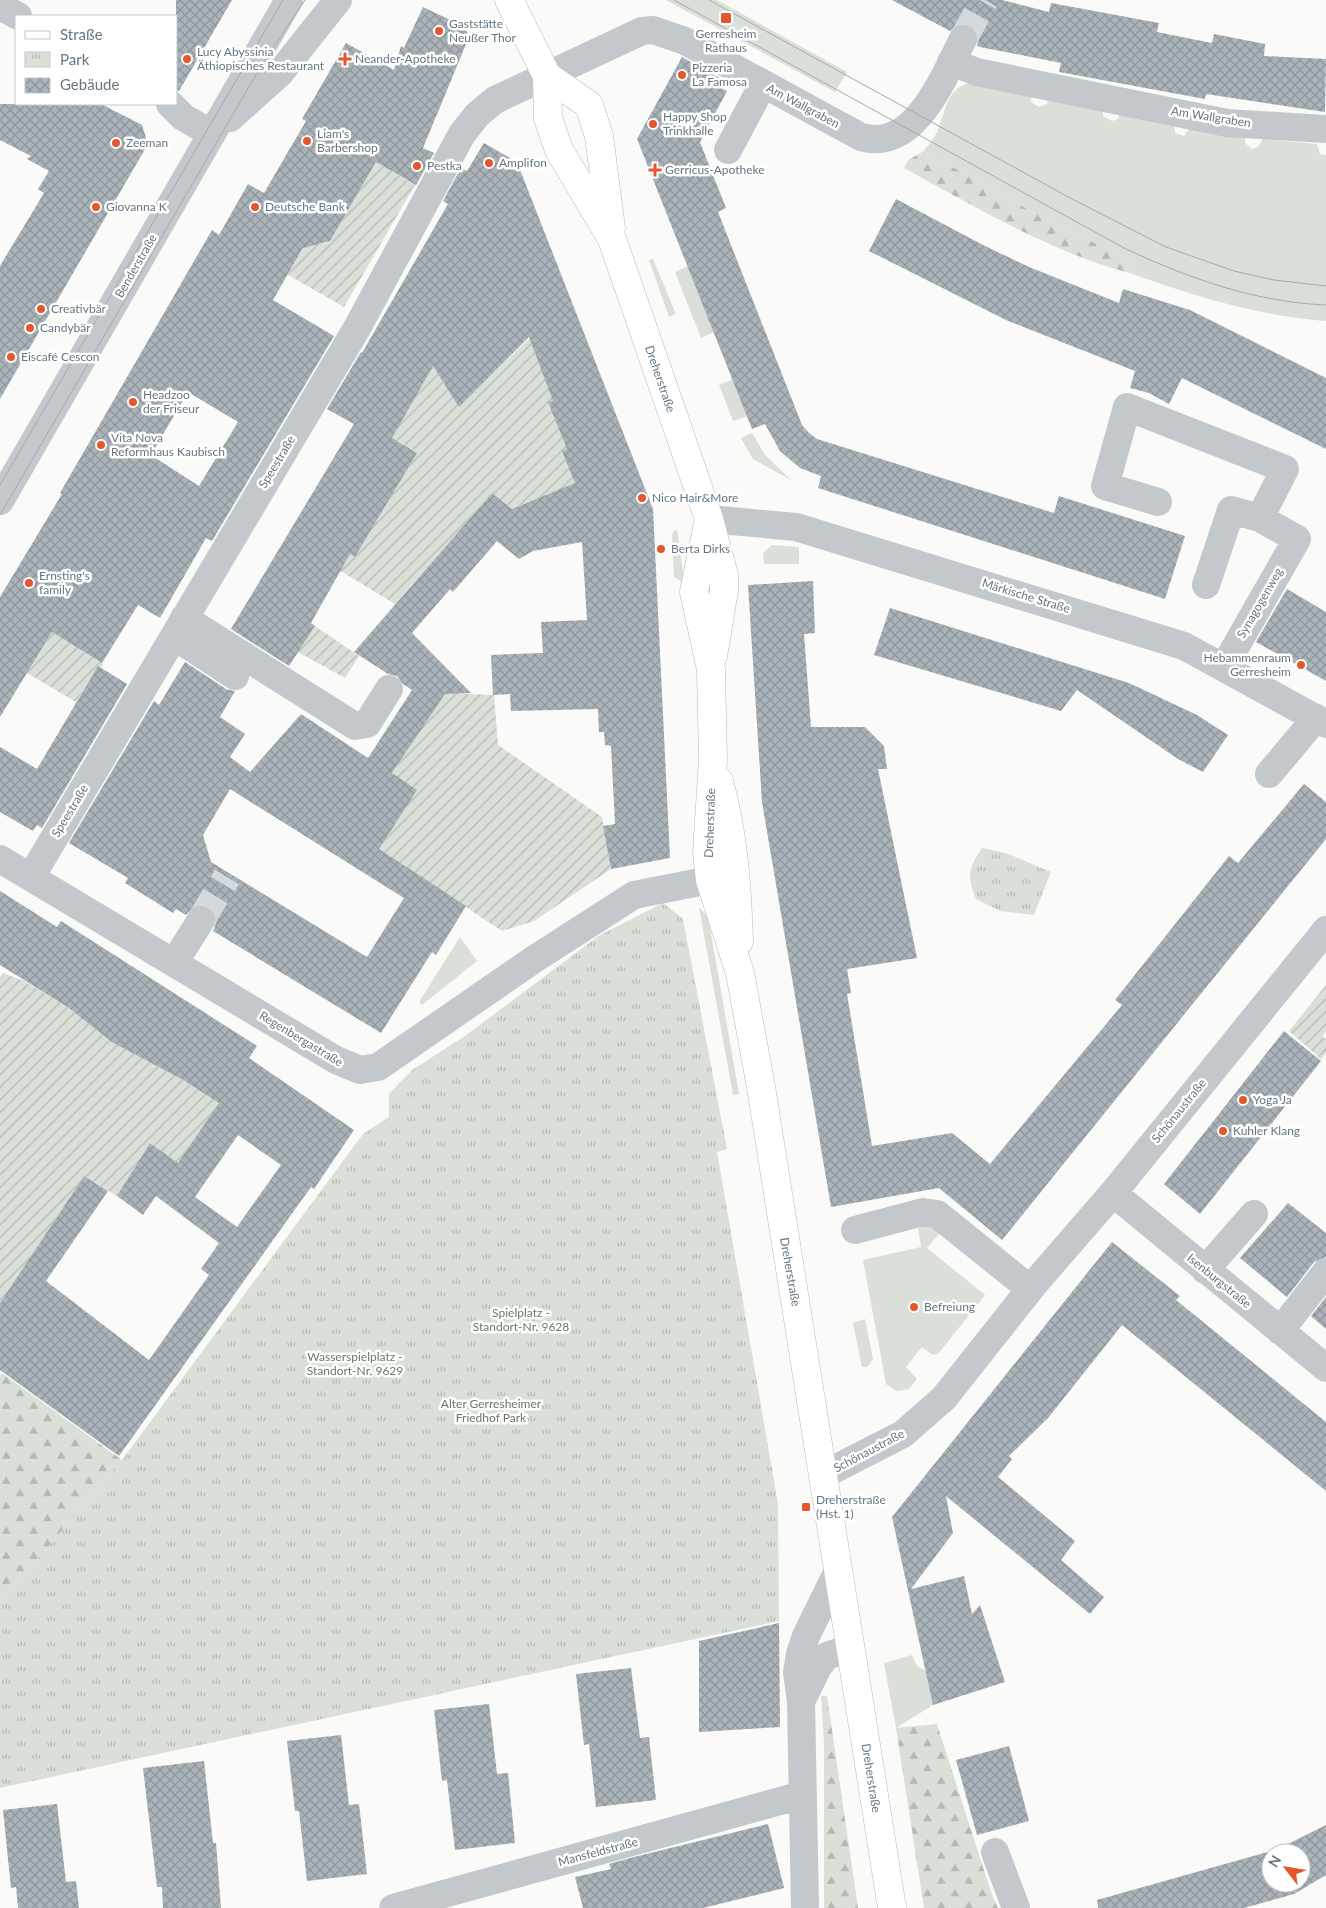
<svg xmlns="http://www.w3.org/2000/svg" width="1326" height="1908" viewBox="0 0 1326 1908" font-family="Lato,sans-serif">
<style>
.grass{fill:#dadfd7}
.forest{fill:url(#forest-firs)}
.park{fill:url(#park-tufts)}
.garden{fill:url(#garden-furrows)}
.building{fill:url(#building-cross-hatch);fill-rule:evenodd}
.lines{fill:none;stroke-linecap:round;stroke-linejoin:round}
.minor-tunnel{stroke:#d5d9db;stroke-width:28;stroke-dasharray:28 14;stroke-linecap:butt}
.major-casing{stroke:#b5babe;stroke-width:29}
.minor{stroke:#c3c8cc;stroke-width:28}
.major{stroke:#fff;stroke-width:28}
.tram{stroke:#a2aab0;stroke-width:1}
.poi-dot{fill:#e4572e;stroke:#fff;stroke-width:2}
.labels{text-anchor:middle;stroke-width:5;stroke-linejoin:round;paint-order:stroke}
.poi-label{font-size:12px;fill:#657683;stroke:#fff;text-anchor:start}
.street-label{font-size:12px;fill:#657683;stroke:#fff}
.park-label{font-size:12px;fill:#687a64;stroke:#fff}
</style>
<defs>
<pattern id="forest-firs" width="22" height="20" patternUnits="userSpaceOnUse" patternTransform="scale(1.25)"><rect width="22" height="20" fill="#dadfd7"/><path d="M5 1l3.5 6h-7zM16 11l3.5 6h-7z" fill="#b4b9b4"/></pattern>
<pattern id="park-tufts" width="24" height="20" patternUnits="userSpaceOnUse" patternTransform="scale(1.25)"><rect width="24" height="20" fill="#dadfd7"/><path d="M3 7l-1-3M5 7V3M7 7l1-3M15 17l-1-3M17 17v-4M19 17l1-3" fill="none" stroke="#b4b9b4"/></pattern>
<pattern id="garden-furrows" width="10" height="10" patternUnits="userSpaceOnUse" patternTransform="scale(1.25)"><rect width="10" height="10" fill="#dadfd7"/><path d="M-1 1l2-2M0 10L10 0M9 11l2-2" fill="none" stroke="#b4b9b4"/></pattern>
<pattern id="building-cross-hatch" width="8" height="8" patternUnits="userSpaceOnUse" patternTransform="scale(1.25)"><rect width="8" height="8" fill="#aab3b9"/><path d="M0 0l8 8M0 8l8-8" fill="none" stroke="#8e969c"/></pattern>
</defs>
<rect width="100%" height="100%" fill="#fafaf8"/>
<path class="grass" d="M 666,0 L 717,0 L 847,72 L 835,92 Z
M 968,83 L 1032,95 L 1031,102 L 1039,107 L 1047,104 L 1048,99 L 1103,109 L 1103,116 L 1112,121 L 1118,119 L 1120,113 L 1174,123 L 1175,133 L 1184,136 L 1191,126 L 1245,136 L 1245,143 L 1252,149 L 1258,147 L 1263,139 L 1317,144 L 1320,154 L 1326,155 L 1326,321 C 1258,316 1194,296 1130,273 L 1135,262 L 1054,224 L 924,151 C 930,143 936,136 939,127 C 946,109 947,90 968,83 Z
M 653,259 L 676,314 L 669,317 L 649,260 Z
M 688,266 L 714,332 L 701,338 L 675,272 Z
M 733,379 L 748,416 L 733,421 L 719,385 Z
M 752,433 L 765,455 L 791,480 L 753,459 L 741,438 Z
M 675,530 L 677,530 L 684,581 L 681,581 L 674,577 L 672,534 Z
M 772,545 L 799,547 L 799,564 L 764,564 L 763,553 Z
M 699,907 L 708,917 L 739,1094 L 733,1095 Z
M 460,937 L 477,961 L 422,1005 L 419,1002 Z
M 930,1225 L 940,1233 L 927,1248 L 985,1295 L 938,1354 L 933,1355 L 922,1347 L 906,1367 L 917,1379 L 909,1389 L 897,1391 L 886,1384 L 863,1260 L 921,1247 L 918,1228 Z
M 865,1319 L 873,1359 L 867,1367 L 862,1367 L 853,1323 Z
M 912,1655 L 917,1666 L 926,1671 L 933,1705 L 896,1728 L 884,1663 Z"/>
<path class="forest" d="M 924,151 L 1054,224 L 1135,262 L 1130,273 C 1050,252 976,207 904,168 L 908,160 Z
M 2,1373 L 122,1460 L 0,1603 L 0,1375 Z
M 821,1696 L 827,1696 L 858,1908 L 824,1908 L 824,1742 Z
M 937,1724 L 992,1895 L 998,1908 L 924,1908 L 896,1728 Z"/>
<path class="park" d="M 982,848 L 1006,853 L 1051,872 L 1034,915 L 1000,911 L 976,899 C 967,875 968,869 982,848 Z
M 663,903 L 683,919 L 727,1149 L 717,1152 L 778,1504 L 779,1621 L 0,1788 L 0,1603 L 122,1460 L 363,1134 L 389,1117 L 389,1094 L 412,1070 L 465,1036 L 600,935 Z"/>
<path class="garden" d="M 376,162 L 415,185 L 344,307 L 288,275 L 310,237 L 322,244 L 330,241 Z
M 534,334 L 540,351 L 535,353 L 555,400 L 549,402 L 582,481 L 512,509 L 492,493 L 395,604 L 339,570 L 349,553 L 355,557 L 417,453 L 398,441 L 382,439 L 423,351 L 459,406 Z
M 315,626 L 359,656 L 345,678 L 298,652 Z
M 52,632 L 103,664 L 101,668 L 98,667 L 76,702 L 27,673 Z
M 444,693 L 494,695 L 498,745 L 602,817 L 611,869 L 534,921 L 502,931 L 272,779 L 392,774 Z
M 3,973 L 24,981 L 69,1008 L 120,1046 L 185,1081 L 225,1097 L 178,1163 L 150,1143 L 117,1196 L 84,1176 L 0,1303 L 0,977 Z
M 1326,985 L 1326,1031 L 1322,1036 L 1326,1039 L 1326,1053 L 1321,1059 L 1289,1031 Z"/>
<path class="building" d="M 176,0 L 232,0 L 179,91 L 176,90 Z
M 892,0 L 1002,0 L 1049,12 L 1051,3 L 1159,23 L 1157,32 L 1212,43 L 1214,34 L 1265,44 L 1264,56 L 1326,59 L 1325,112 L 1206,94 L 1205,99 L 1059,72 L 1061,63 L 980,47 L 977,46 L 979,38 L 976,31 L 970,25 L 961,24 L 955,26 L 950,31 Z
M 423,7 L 465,27 L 469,37 L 423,148 L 434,153 L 416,185 L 376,162 L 330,241 L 303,248 L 273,300 L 334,336 L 212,541 L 206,538 L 160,618 L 138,605 L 102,663 L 52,632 L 0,717 L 0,597 L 62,494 L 60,493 L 212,230 L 219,235 L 248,184 L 264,193 L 306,121 L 302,119 L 346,43 L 394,70 L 401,46 L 404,48 ZM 188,392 L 238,422 L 199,486 L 154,457 L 155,455 L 152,453 Z
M 682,57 L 723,80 L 719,87 L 727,91 L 700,142 L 726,208 L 718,212 L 802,425 L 809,433 L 817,439 L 1054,513 L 1059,496 L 1185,536 L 1165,599 L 818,488 L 821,476 L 800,468 L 780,451 L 765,424 L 752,429 L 637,139 Z
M 0,104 L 101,104 L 142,125 L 148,144 L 0,399 L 0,266 L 44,193 L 38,189 L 49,171 L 27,159 L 31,156 L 0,140 Z
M 484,143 L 517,162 L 653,509 L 670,858 L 611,869 L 603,826 L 615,824 L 611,746 L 605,745 L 604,732 L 599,732 L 598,709 L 511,711 L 510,694 L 493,695 L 491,655 L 543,653 L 541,622 L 587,620 L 582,542 L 533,551 L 519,559 L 497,541 L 453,592 L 450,589 L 412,633 L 471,693 L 445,694 L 392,773 L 417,790 L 379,849 L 466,906 L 436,955 L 432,952 L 381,1033 L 213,931 L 217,920 L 215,912 L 209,907 L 202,904 L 194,906 L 186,915 L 176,909 L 173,913 L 125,883 L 128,878 L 69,843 L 154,701 L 159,705 L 185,662 L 226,689 L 235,691 L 220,717 L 245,734 L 230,757 L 250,772 L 301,714 L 368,758 L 412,690 L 403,684 L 397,676 L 388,674 L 354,652 L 492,493 L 512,509 L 575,483 L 562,451 L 567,449 L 548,402 L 553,401 L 529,337 L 459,407 L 433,366 L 392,438 L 417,453 L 355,557 L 350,554 L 311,623 L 315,626 L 289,666 L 231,629 L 354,424 L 327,409 L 361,352 L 362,353 L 448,204 L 443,201 L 461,168 L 467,171 ZM 230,789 L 404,898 L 367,957 L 211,862 L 203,835 Z
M 896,199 L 985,246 L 1029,267 L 1119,303 L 1123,289 L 1190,310 L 1326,378 L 1326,449 L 1182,378 L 1169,404 L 1149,393 L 1130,388 L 1135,371 L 1006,320 L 869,251 Z
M 813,581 L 815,633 L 804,634 L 811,727 L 865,727 L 884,746 L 887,769 L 878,769 L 917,958 L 847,969 L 851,993 L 847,994 L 872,1146 L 952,1133 L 990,1164 L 1122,1005 L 1115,1000 L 1229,856 L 1238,863 L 1304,784 L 1326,802 L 1326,839 L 1002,1240 L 939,1188 L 831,1207 L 762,802 L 748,585 Z
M 1287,589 L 1326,612 L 1326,681 L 1256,642 Z
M 890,608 L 1129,683 L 1197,715 L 1228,735 L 1203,772 L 1178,759 L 1077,690 L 1061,711 L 874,655 Z
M 98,666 L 127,684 L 42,828 L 37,825 L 33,831 L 0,812 L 0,747 L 37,769 Z
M 0,891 L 57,927 L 61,921 L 257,1046 L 249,1058 L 354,1130 L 314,1189 L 311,1187 L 119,1456 L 0,1370 L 0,1303 L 84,1176 L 108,1191 L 46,1281 L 149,1360 L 209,1275 L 201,1269 L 219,1243 L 156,1196 L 143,1215 L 117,1196 L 150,1143 L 178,1163 L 219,1103 L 185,1081 L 112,1042 L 69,1008 L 0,965 ZM 238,1135 L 281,1165 L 237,1227 L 195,1197 Z
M 1284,1031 L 1321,1061 L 1200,1214 L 1164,1184 Z
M 1288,1203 L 1326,1233 L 1326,1257 L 1314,1262 L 1287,1297 L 1240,1258 Z
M 1112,1242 L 1180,1296 L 1176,1300 L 1326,1422 L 1326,1491 L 1122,1325 L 1048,1418 L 1009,1456 L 1012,1459 L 998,1477 L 1075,1541 L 1061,1560 L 1104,1597 L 1090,1614 L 946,1496 L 953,1533 L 911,1589 L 964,1576 L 972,1614 L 980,1605 L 1005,1682 L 933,1705 L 892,1517 Z
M 1326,1297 L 1326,1329 L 1311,1316 Z
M 779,1623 L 780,1727 L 699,1732 L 699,1641 Z
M 631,1668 L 640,1738 L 649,1737 L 656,1800 L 596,1807 L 589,1744 L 584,1745 L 576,1674 Z
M 489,1704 L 497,1774 L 508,1773 L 515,1843 L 455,1850 L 447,1780 L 442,1781 L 434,1710 Z
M 341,1735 L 349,1805 L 359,1804 L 367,1874 L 307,1881 L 299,1811 L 295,1811 L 287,1741 Z
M 1009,1746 L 1029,1821 L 977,1835 L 956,1760 Z
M 204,1761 L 213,1843 L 216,1843 L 221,1908 L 163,1908 L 162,1887 L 157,1887 L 143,1768 Z
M 57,1804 L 66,1882 L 76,1881 L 79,1908 L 18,1908 L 16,1887 L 11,1888 L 3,1810 Z
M 768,1824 L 784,1888 L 703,1908 L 583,1908 L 575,1877 L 611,1869 L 609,1864 L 634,1857 Z
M 1326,1825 L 1326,1875 L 1294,1894 L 1244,1908 L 1098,1908 L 1097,1900 L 1278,1849 ZM 1271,1853 L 1301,1853 L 1301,1883 L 1271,1883 Z"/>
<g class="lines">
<path class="minor-tunnel" d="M 963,39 L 985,0
M 201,920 L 227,877"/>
<defs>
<path id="major" d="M 509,0 L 547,76 L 548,118 L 559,150 L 612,239 L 709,519 L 724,575 L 724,590 L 713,656
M 547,76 L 589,105 L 599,136 L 611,228
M 709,519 L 694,592 L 711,669 L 713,759 L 707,852 L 710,880 L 740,973 L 761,1087 L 892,1908
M 719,781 C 734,837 737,884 739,941"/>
</defs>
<use href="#major" class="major-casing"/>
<path class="minor" d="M 0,6 L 18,16
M 951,62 L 977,72 L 1227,123 L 1326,129
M 170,104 L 183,117 L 212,134
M 230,118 L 280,73 L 338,0
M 728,150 L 763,84
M 0,501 L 289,0
M 1158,502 L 1105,486 L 1127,407 L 1285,469 L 1260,518
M 709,519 L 796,527 L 1184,646 L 1326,724
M 1206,585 L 1231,510 L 1260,518 L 1297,539 L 1224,667
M 184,618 L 355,726 L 367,724 L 389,689
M 174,636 L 235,676
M 1269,774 L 1316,718
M 0,859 L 336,1060 L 360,1070 L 378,1067 L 533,960 L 634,895 L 710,880
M 31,877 L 357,328 L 462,134 L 477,115 L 495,100 L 642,31 L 653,30 L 685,41 L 861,137 C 915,153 944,76 963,39
M 174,963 L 201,920
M 1113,1193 L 1326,1368
M 855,1230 L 923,1212 L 937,1214 L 1030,1289
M 1205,1270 L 1254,1214
M 1280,1331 L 1326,1272
M 823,1475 L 903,1434 L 944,1398 L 1035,1283 L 1113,1193 L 1326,930
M 801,1702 L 818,1667 L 827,1656 L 850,1648
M 995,1852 L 1016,1908
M 393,1908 L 802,1795
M 805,1908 L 801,1702 L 797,1672 L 800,1654 L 806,1636 L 838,1571"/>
<use href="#major" class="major"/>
<path class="tram" d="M 674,0 L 1124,248 C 1188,278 1254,302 1326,305
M 709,0 L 1072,199 L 1166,247 L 1234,271 L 1274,280 L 1326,286
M 0,485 L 283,0
M 0,515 L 261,66 L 305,0"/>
</g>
<g class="poi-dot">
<rect x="720" y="12" width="12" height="12" rx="2.5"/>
<circle cx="439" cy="31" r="5"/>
<circle cx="187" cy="59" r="5"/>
<path d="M342.5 51.5h5v5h5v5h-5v5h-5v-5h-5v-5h5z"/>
<circle cx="682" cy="75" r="5"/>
<circle cx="653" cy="124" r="5"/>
<circle cx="307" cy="141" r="5"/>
<circle cx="116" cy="143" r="5"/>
<circle cx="489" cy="163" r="5"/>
<circle cx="417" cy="166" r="5"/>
<path d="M652.5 162.5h5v5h5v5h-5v5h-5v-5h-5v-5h5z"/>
<circle cx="96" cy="207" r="5"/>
<circle cx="255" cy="207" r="5"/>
<circle cx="41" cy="309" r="5"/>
<circle cx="30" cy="328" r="5"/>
<circle cx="11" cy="357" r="5"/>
<circle cx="133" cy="402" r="5"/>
<circle cx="101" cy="445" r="5"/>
<circle cx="642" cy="498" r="5"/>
<circle cx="661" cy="549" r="5"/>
<circle cx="29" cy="583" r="5"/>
<circle cx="1301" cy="665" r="5"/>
<circle cx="1243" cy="1100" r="5"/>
<circle cx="1223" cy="1131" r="5"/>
<circle cx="914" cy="1307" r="5"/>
<rect x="801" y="1502" width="10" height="10" rx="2.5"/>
</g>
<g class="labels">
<g class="poi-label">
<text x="449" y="28">Gaststätte<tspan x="449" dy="14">Neußer Thor</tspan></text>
<text x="726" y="38" text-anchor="middle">Gerresheim<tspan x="726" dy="14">Rathaus</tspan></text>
<text x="197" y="56">Lucy Abyssinia<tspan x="197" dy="14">Äthiopisches Restaurant</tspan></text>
<text x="355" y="63">Neander-Apotheke</text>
<text x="692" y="72">Pizzeria<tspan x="692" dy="14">La Famosa</tspan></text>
<text x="663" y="121">Happy Shop<tspan x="663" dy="14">Trinkhalle</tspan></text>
<text x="317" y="138">Liam's<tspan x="317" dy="14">Barbershop</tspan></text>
<text x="126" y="147">Zeeman</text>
<text x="499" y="167">Amplifon</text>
<text x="427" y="170">Pestka</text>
<text x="665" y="174">Gerricus-Apotheke</text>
<text x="106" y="211">Giovanna K</text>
<text x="265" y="211">Deutsche Bank</text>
<text x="51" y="313">Creativbär</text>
<text x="40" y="332">Candybär</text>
<text x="21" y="361">Eiscafé Cescon</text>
<text x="143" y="399">Headzoo<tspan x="143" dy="14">der Friseur</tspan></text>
<text x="111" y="442">Vita Nova<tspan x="111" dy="14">Reformhaus Kaubisch</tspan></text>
<text x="652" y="502">Nico Hair&amp;More</text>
<text x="671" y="553">Berta Dirks</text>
<text x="39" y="580">Ernsting's<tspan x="39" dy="14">family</tspan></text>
<text x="1291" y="662" text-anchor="end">Hebammenraum<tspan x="1291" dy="14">Gerresheim</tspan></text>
<text x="1253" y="1104">Yoga Ja</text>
<text x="1233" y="1135">Kuhler Klang</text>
<text x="924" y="1311">Befreiung</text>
<text x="816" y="1504">Dreherstraße<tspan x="816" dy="14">(Hst. 1)</tspan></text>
</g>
<g class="street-label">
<text transform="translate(803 106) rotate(28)" y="4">Am Wallgraben</text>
<text transform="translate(1211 117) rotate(9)" y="4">Am Wallgraben</text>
<text transform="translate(136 266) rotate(-60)" y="4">Benderstraße</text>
<text transform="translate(660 379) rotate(71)" y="4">Dreherstraße</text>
<text transform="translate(277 462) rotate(-59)" y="4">Speestraße</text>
<text transform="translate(1026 596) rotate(17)" y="4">Märkische Straße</text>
<text transform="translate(1260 603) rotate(-60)" y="4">Synagogenweg</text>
<text transform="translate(70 811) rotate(-59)" y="4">Speestraße</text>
<text transform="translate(710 823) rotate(-88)" y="4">Dreherstraße</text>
<text transform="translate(301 1039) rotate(31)" y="4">Regenbergastraße</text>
<text transform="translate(1179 1111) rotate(-51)" y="4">Schönaustraße</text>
<text transform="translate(790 1272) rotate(80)" y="4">Dreherstraße</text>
<text transform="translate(1219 1281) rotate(39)" y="4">Isenburgstraße</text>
<text transform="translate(869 1451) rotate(-28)" y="4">Schönaustraße</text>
<text transform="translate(871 1778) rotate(81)" y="4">Dreherstraße</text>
<text transform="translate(598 1852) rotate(-15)" y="4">Mansfeldstraße</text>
</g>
<g class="park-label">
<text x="521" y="1317">Spielplatz -<tspan x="521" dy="14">Standort-Nr. 9628</tspan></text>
<text x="355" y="1361">Wasserspielplatz -<tspan x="355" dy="14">Standort-Nr. 9629</tspan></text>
<text x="491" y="1408">Alter Gerresheimer<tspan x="491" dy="14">Friedhof Park</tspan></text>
</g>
</g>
<rect x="15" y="15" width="162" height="90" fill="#ffffff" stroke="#c1c8cd"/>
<rect x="25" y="31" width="25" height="8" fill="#ffffff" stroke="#c1c8cd"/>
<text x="60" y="40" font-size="15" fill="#657683">Straße</text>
<rect x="25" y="52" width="25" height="15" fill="url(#park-tufts)" stroke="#c1c8cd"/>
<text x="60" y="65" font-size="15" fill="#657683">Park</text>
<rect x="25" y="78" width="25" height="15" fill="url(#building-cross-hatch)" stroke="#c1c8cd"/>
<text x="60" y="90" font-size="15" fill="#657683">Gebäude</text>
<g transform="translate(1286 1868) rotate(301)"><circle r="24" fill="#ffffff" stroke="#c1c8cd"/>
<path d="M0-4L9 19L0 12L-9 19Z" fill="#e4572e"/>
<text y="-8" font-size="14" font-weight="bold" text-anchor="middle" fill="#657683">N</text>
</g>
</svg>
